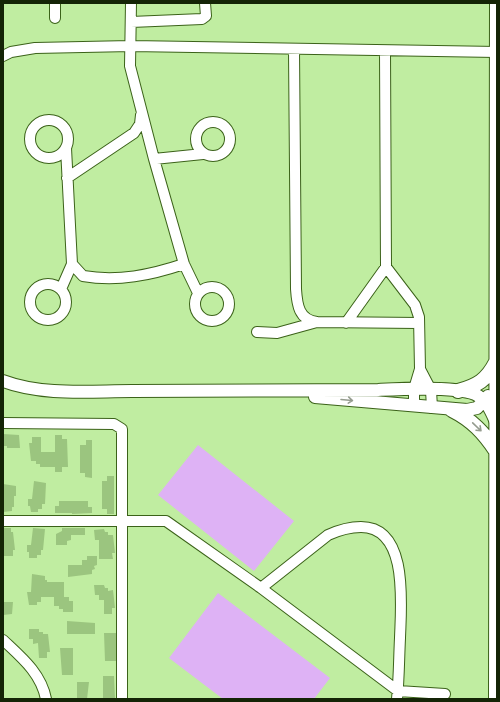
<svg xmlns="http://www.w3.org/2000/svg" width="500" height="702" viewBox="0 0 500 702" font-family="Poppins,sans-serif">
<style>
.green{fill:#deb2f5}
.building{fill:#9bc57f}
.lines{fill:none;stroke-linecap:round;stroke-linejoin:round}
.minor-casing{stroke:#3b6219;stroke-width:12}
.tertiary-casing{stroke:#3b6219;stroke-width:14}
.secondary-casing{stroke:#3b6219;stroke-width:16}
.minor{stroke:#fff;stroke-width:10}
.tertiary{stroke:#fff;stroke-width:12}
.secondary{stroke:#fff;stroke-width:14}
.oneway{stroke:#959c8f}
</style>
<rect width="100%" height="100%" fill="#c0eda1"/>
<path class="green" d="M 198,445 L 294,521 L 254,571 L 158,495 Z
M 218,593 L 330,678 L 314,699 L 223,699 L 169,658 Z"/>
<path class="building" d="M 3,434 L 19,435 L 20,448 L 7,448 L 7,446 L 3,446 Z
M 55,435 L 62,435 L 62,439 L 67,439 L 68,467 L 62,467 L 62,472 L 55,472 L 55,467 L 40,467 L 40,464 L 36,464 L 36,461 L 31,461 L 29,443 L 32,443 L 32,437 L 41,437 L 41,452 L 55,452 Z
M 86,440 L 92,440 L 92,478 L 85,477 L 85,473 L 80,473 L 80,445 L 86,445 Z
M 107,476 L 114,476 L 114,514 L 107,514 L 107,509 L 102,509 L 102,481 L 107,481 Z
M 34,481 L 46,483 L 45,504 L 42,504 L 42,509 L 38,509 L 38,512 L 31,512 L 30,506 L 28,506 L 28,499 L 32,499 Z
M 3,484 L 16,486 L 16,496 L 14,496 L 14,507 L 12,507 L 12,511 L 3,512 Z
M 59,501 L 88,501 L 88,507 L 92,507 L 92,513 L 72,514 L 72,513 L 55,513 L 55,506 L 59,506 Z
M 3,528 L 11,528 L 11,532 L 13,532 L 15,550 L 13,550 L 13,556 L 3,556 Z
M 33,528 L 45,529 L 43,550 L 41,550 L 41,555 L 37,555 L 37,558 L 29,558 L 29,552 L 27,552 L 27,545 L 31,545 Z
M 62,528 L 85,528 L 85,535 L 71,535 L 71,540 L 67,541 L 67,545 L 56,545 L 56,534 L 62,531 Z
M 104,529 L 105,532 L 108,532 L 108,535 L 113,535 L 115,553 L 112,553 L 113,559 L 99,559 L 99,540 L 95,540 L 94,530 Z
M 87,556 L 97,556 L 97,565 L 94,566 L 95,569 L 92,570 L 92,574 L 68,577 L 68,565 L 82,565 L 82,560 L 87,560 Z
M 32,574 L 45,576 L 45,580 L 47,580 L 47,582 L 64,582 L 64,597 L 69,597 L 69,601 L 73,601 L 73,612 L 63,612 L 63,609 L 59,609 L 59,606 L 54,606 L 54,597 L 41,597 L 41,602 L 37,602 L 37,605 L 29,605 L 27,592 L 31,592 Z
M 94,585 L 104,585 L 105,588 L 108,588 L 108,591 L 113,590 L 115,608 L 112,608 L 112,614 L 104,614 L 104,600 L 99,600 L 99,595 L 95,595 Z
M 3,602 L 13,602 L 12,614 L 3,615 Z
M 67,621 L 95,623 L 95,634 L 67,634 Z
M 29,629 L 39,629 L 39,632 L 43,632 L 43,634 L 48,634 L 50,652 L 47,652 L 47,658 L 39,658 L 38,643 L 33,644 L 33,639 L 29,639 Z
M 104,633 L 116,633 L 116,661 L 105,661 Z
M 60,648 L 73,648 L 73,675 L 62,675 Z
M 103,676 L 114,676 L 115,699 L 103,699 Z
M 77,682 L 89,682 L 87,699 L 77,699 Z"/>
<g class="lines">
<defs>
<path id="minor" d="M 131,3 L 130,66 L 154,159 L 184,264 L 198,293
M 55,18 L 55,3
M 131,22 L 202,19 L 206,16 L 205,3
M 294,50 L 296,289 C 297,305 299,320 317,322
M 3,56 L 11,52 L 35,48 L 131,46 L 497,52
M30 139a19 19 0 1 1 38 0a19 19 0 1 1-38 0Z
M196 139a17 17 0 1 1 34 0a17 17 0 1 1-34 0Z
M 154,159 L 203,154
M 67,178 L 134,133 L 140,124 L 141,115
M 72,264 L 83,276 C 118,282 151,275 184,264
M 386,267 L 415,305 L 419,317 L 420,369 L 414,389 L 414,406
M30 302a18 18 0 1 1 36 0a18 18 0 1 1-36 0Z
M195 304a17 17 0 1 1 34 0a17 17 0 1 1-34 0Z
M 61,289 L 72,264 L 66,148
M 346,323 L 386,267 L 385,51
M 257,332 L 277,333 L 317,322 L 419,323
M 420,369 L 431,390 L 432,408
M 3,423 L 114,424 L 122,429 L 122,699
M 3,521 L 166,521 L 261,588 L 398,691 L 445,694
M 261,588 L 328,535 C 339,530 349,527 361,527 C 409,527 401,605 400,638 C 399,658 399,679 397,699
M 3,640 C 21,657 41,673 46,699"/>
<path id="tertiary" d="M 3,381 C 43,396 90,391 132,391 C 214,391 296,390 378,390 C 400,389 456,386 475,394 C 487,400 491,411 496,422
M 315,397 L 467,410 L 477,408 L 488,396"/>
<path id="secondary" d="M 458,391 C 477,386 487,380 496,362
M 452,410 C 472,420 484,433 496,451
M 496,699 L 497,3"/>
</defs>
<use href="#minor" class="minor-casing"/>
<use href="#tertiary" class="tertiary-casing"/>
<use href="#secondary" class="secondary-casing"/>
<use href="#minor" class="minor"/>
<use href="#tertiary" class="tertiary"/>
<use href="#secondary" class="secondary"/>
</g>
<defs><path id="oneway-shaft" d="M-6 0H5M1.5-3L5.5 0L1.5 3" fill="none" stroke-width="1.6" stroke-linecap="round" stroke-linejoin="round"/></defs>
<g class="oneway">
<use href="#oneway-shaft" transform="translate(347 400) rotate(5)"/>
<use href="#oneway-shaft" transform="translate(477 427) rotate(44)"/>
</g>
<rect width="500" height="702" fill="none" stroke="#142406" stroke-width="8"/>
</svg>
